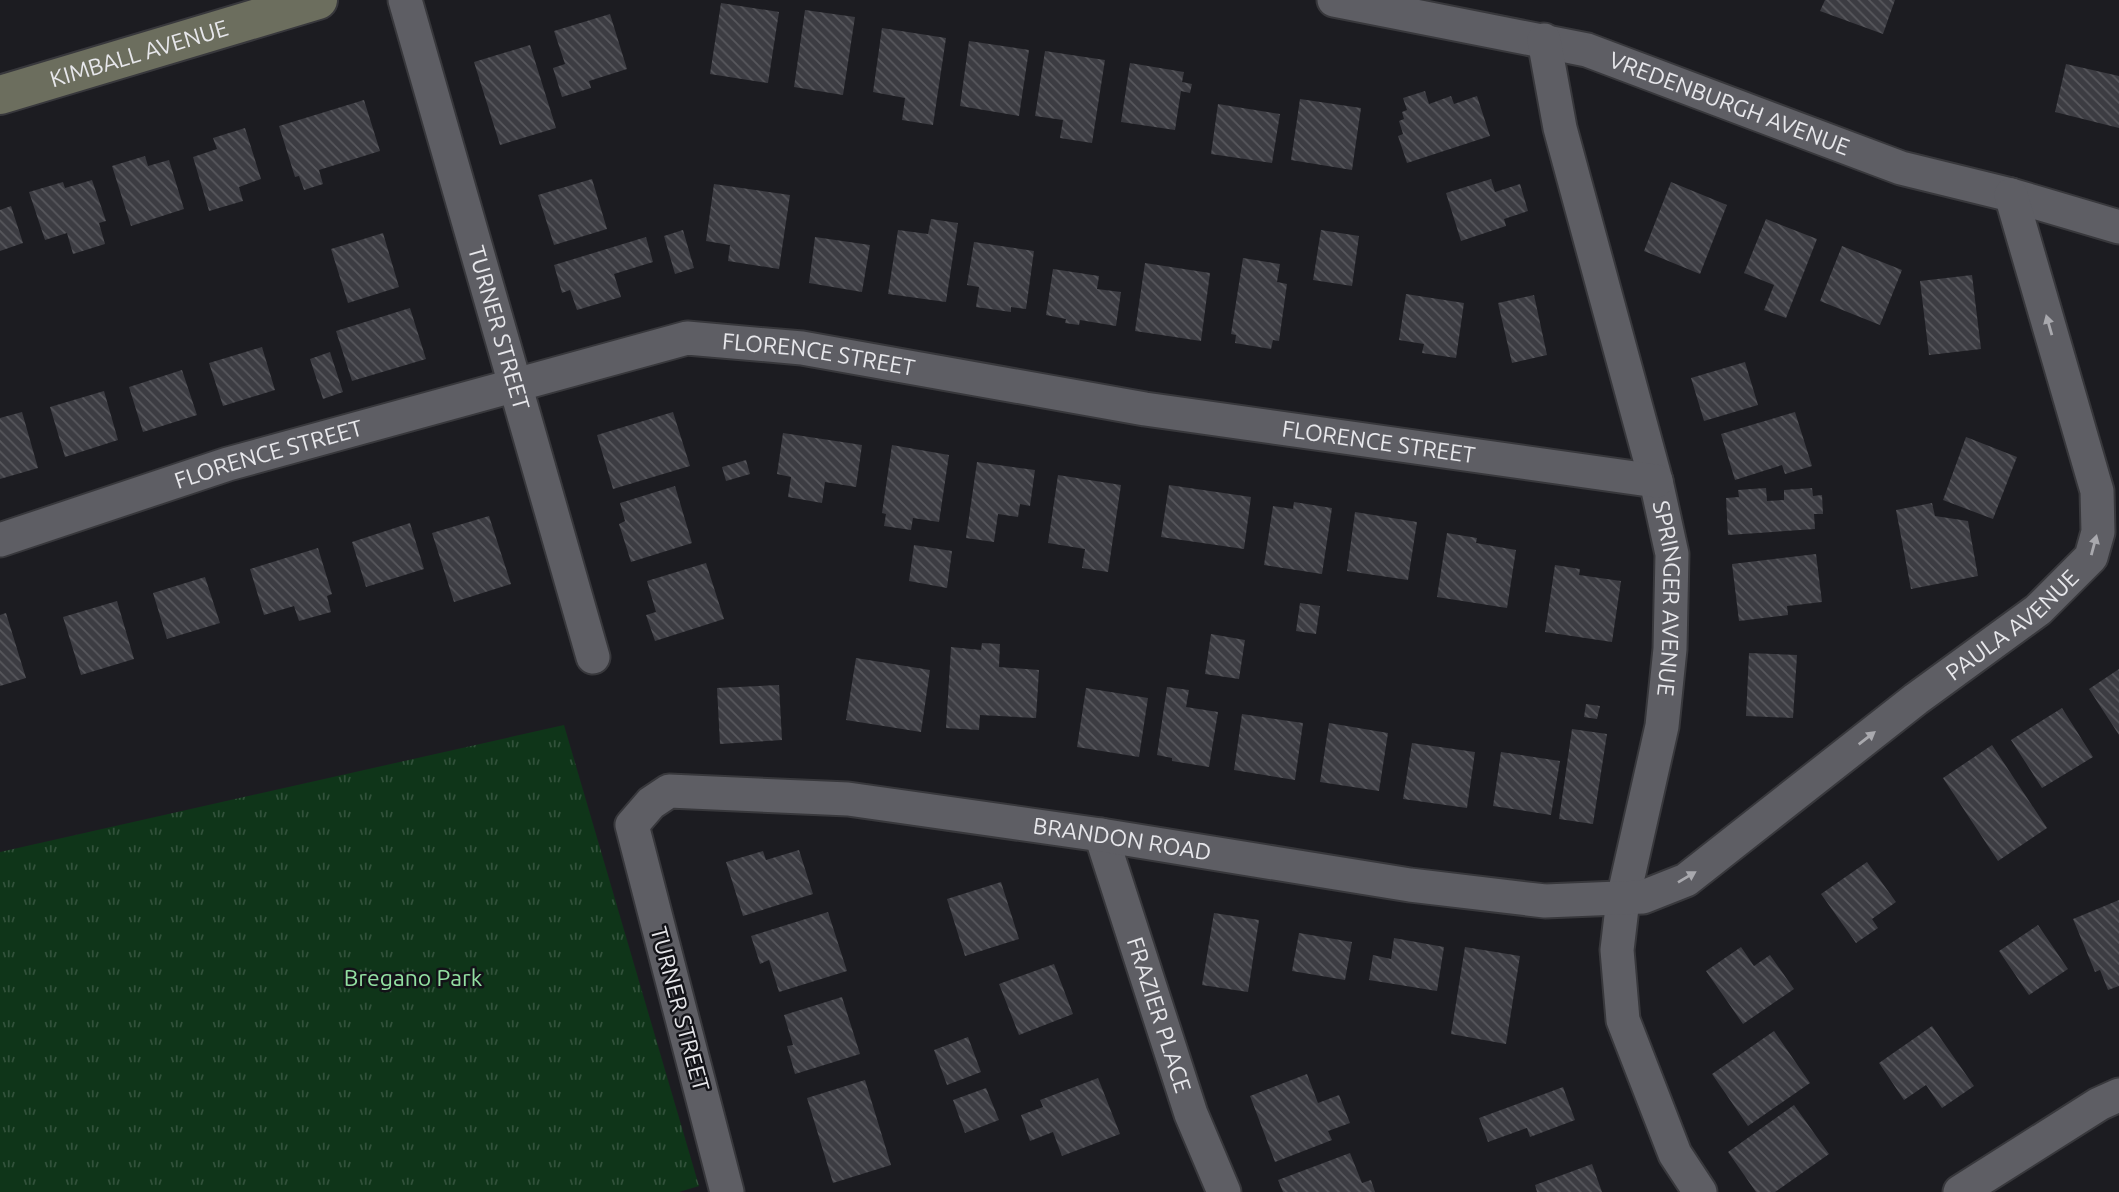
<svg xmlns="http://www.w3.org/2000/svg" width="2119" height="1192" viewBox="0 0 2119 1192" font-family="Ubuntu,sans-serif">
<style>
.park{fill:url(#park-tufts)}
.building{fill:url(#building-back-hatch)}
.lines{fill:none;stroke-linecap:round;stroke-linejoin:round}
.street-casing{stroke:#38383c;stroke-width:37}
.secondary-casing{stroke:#38383c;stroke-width:42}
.street{stroke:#5e5e64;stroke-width:33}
.secondary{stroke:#6c6e5e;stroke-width:38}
.oneway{fill:#a9a9ae}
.labels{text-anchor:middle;stroke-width:5;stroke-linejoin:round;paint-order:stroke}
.street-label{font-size:23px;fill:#e7e7eb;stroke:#131318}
.park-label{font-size:23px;fill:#93e0a2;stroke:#131318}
</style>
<defs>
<pattern id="park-tufts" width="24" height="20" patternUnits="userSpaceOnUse" patternTransform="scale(1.75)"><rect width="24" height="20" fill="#0f3519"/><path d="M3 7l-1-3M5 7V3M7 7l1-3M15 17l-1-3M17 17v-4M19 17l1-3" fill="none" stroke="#32523b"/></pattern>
<pattern id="building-back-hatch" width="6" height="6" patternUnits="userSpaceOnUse" patternTransform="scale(1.75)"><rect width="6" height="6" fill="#3c3c42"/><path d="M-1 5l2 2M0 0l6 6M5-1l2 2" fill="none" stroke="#58585d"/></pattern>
</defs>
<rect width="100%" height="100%" fill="#1c1c21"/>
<path class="park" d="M 564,725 L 699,1186 L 679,1192 L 0,1192 L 0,852 Z"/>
<path class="building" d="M 1825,0 L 1895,0 L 1883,34 L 1820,11 Z
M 721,3 L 779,12 L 768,83 L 710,74 Z
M 805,10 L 855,17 L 843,95 L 794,87 Z
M 610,14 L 627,69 L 589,81 L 591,88 L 562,97 L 553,68 L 565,64 L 554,31 Z
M 882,28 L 946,38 L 933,125 L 902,120 L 905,98 L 873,92 Z
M 969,41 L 1029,50 L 1019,116 L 960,106 Z
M 530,45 L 556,128 L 500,145 L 474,62 Z
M 1045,51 L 1105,60 L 1092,143 L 1060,138 L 1063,120 L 1035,116 Z
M 1130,63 L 1184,72 L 1182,82 L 1192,84 L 1190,93 L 1181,91 L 1175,130 L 1121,122 Z
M 2066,64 L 2119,76 L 2119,128 L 2055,112 Z
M 1425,91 L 1429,104 L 1451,96 L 1454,104 L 1477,96 L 1490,136 L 1407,163 L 1398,136 L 1403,134 L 1399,121 L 1404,119 L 1402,112 L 1407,110 L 1403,98 Z
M 1300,99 L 1361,108 L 1352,170 L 1291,160 Z
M 364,100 L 380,151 L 319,170 L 323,184 L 304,190 L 299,176 L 295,177 L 279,126 Z
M 1218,104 L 1280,114 L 1272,163 L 1211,154 Z
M 245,128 L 261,179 L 239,187 L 243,201 L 209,211 L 193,157 L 217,149 L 213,138 Z
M 145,156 L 148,166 L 169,160 L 184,209 L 131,226 L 112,166 Z
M 592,179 L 607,229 L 554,245 L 538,195 Z
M 1491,179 L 1495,192 L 1520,184 L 1528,211 L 1504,219 L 1506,226 L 1461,241 L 1446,193 Z
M 92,180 L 106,221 L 99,223 L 105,244 L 73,254 L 67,233 L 45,240 L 29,192 L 63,182 L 65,188 Z
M 1671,182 L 1727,205 L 1700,274 L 1644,251 Z
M 714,184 L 790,195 L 779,269 L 728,261 L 730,245 L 706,241 Z
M 11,206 L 23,243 L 0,251 L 0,210 Z
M 931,219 L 958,223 L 946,302 L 888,294 L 898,230 L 928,234 Z
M 1766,219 L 1817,239 L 1786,318 L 1764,310 L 1774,285 L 1744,273 Z
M 683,230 L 694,268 L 675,274 L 664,236 Z
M 1321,230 L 1359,236 L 1352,286 L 1313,280 Z
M 383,233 L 399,287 L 348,303 L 331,249 Z
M 646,237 L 653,262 L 614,274 L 621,297 L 577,310 L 570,290 L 562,293 L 554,265 Z
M 815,237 L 870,245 L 862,292 L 809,283 Z
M 974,242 L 1034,251 L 1026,309 L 1011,307 L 1011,312 L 976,307 L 979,287 L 967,285 Z
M 1842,246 L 1902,270 L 1880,325 L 1820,301 Z
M 1243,258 L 1280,264 L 1277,282 L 1287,284 L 1279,341 L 1273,340 L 1271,349 L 1235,343 L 1236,335 L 1231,334 Z
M 1145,263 L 1210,273 L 1201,341 L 1135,331 Z
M 1053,269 L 1099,276 L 1097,289 L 1121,292 L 1116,326 L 1080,320 L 1079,325 L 1065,323 L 1066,319 L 1046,315 Z
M 1972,275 L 1981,349 L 1929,355 L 1920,281 Z
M 1406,294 L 1464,303 L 1456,358 L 1422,353 L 1424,344 L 1399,340 Z
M 1534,295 L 1547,355 L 1512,363 L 1498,303 Z
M 410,308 L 426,359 L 352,381 L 336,331 Z
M 262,347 L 275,390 L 223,406 L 209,363 Z
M 330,352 L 343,392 L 323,399 L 310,359 Z
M 1745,362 L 1758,405 L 1704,421 L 1691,378 Z
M 182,370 L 197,415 L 143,432 L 129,387 Z
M 104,391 L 118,440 L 65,457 L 50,407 Z
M 22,412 L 38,468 L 0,479 L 0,418 Z
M 673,412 L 690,466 L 613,489 L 597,435 Z
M 1795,412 L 1812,466 L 1785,474 L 1782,465 L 1735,480 L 1721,434 Z
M 783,433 L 862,445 L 856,487 L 825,482 L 822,503 L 788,497 L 791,477 L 777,474 Z
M 1966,437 L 2017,457 L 1993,519 L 1943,500 Z
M 892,445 L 949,455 L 939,522 L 913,518 L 911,530 L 884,526 L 886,514 L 882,513 Z
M 746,460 L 750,474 L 726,481 L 722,467 Z
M 977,462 L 1035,470 L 1030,506 L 1020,504 L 1018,517 L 998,514 L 994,542 L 966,538 Z
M 1058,475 L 1121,485 L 1108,572 L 1082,568 L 1085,549 L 1048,543 Z
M 1169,485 L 1251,497 L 1244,549 L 1161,537 Z
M 675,486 L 692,543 L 631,562 L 619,524 L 625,521 L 620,503 Z
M 1766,488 L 1767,501 L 1784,500 L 1784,490 L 1812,488 L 1813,496 L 1822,495 L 1823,514 L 1814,514 L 1815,529 L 1728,535 L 1726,498 L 1739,497 L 1738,490 Z
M 1294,502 L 1332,508 L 1322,574 L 1264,565 L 1273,506 L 1293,509 Z
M 1932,503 L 1935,516 L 1968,521 L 1978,576 L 1911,589 L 1896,510 Z
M 1355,512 L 1417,522 L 1408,580 L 1347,571 Z
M 489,516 L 511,584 L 454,602 L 432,533 Z
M 410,523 L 424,569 L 366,587 L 352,542 Z
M 1447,533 L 1477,538 L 1476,543 L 1516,550 L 1507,608 L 1437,597 Z
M 914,545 L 952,551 L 947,588 L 909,581 Z
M 318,548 L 332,594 L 327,596 L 331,612 L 299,621 L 294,606 L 264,615 L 250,569 Z
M 1816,554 L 1822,602 L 1787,606 L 1788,615 L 1739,621 L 1732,564 Z
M 706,563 L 724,619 L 655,641 L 646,615 L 656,612 L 647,581 Z
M 1555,565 L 1580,569 L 1579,575 L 1621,581 L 1612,642 L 1545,632 Z
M 205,577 L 220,623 L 167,639 L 153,593 Z
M 117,601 L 134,659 L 81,675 L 63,617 Z
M 1300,603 L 1320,606 L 1316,634 L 1296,631 Z
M 6,613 L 26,678 L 0,686 L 0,615 Z
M 1211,634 L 1245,640 L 1239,679 L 1205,674 Z
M 982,643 L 1000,644 L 999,667 L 1039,670 L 1036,718 L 980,715 L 979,730 L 946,728 L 951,647 L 981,650 Z
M 1749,653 L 1797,655 L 1793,718 L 1746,716 Z
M 856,658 L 930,670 L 921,732 L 846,720 Z
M 2119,669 L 2119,735 L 2089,689 Z
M 779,685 L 782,740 L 720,744 L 717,688 Z
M 1167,687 L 1189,690 L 1186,707 L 1218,712 L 1209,767 L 1172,761 L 1172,758 L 1157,755 Z
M 1086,688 L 1148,698 L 1139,757 L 1077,747 Z
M 1586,704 L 1600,706 L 1597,719 L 1584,717 Z
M 2062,708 L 2093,757 L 2042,788 L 2011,740 Z
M 1242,714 L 1303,723 L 1295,780 L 1234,770 Z
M 1329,723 L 1388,733 L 1379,791 L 1320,782 Z
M 1572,729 L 1607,734 L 1593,824 L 1559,819 Z
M 1412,743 L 1475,752 L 1467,808 L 1403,799 Z
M 1992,745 L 2047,828 L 1998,861 L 1943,778 Z
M 1501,752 L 1560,761 L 1551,815 L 1493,806 Z
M 799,850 L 813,894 L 743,916 L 726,862 L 763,851 L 766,860 Z
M 1867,862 L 1896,902 L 1872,919 L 1878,928 L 1856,943 L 1821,894 Z
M 1001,882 L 1019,939 L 965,956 L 947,899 Z
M 2119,900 L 2119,986 L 2108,990 L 2100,970 L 2095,972 L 2073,919 Z
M 828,912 L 847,971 L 779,992 L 769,960 L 760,964 L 751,936 Z
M 1214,913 L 1259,920 L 1248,992 L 1202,985 Z
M 2038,925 L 2068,969 L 2029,995 L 1999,951 Z
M 1299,933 L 1352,942 L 1345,980 L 1292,971 Z
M 1394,938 L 1444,947 L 1437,991 L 1369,980 L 1373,955 L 1391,959 Z
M 1465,947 L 1520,956 L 1506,1044 L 1451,1034 Z
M 1741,947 L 1754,966 L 1770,955 L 1794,989 L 1743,1024 L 1706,971 Z
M 1054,964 L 1073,1014 L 1019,1035 L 999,984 Z
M 842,997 L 860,1054 L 795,1074 L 787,1046 L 793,1045 L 784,1015 Z
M 1932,1026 L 1974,1086 L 1942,1108 L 1926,1085 L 1904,1100 L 1879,1063 Z
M 1774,1031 L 1810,1083 L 1748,1126 L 1712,1074 Z
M 968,1037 L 981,1072 L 947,1085 L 934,1050 Z
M 1307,1074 L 1318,1103 L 1339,1095 L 1350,1123 L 1328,1131 L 1332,1140 L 1275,1162 L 1250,1096 Z
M 1098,1078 L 1120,1134 L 1062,1156 L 1053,1132 L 1030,1141 L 1021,1115 L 1043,1107 L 1040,1100 Z
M 865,1080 L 891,1165 L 833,1183 L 807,1098 Z
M 1563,1087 L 1575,1120 L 1530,1137 L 1527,1128 L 1488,1142 L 1479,1118 Z
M 986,1088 L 999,1120 L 965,1133 L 953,1100 Z
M 1794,1105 L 1829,1154 L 1775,1192 L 1756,1192 L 1728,1152 Z
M 1350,1153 L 1362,1183 L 1371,1180 L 1375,1192 L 1283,1192 L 1278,1180 Z
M 1592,1164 L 1602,1192 L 1537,1192 L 1535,1185 Z"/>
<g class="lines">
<defs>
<g id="street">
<path id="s1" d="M 405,0 L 593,657"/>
<path id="s2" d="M 1334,0 L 1587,50 L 1901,168 L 2011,195 L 2119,227"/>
<path id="s3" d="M 1544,40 L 1560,128 L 1656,481 L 1672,554 L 1670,649 L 1662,726 L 1623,899 L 1617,950 L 1623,1020 L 1675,1154 L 1700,1192"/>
<path id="s4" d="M 0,540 L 228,464 L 687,338 L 802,348 L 1145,409 L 1656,481"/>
<path id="s5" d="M 1101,835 L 1191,1114 L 1224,1192"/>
<path id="s6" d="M 727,1192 L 632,825 L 651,803 L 669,791 L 848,799 L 1101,835 L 1410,885 L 1545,901 L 1643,897 L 1686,880 L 1916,699 L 2038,610 L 2091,557 L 2098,532 L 2097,491 L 2011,195"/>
<path d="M 1960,1192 L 2099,1104 L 2119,1095"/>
</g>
<g id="secondary">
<path id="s7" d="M 0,95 L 318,0"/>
</g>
</defs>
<use href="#street" class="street-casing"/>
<use href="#secondary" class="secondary-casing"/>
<use href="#street" class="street"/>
<use href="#secondary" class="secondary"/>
</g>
<defs><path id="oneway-solid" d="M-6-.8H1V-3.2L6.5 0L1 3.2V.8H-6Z" transform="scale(1.75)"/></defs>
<g class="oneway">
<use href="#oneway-solid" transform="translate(2049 325) rotate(-106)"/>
<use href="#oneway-solid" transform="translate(2094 545) rotate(-75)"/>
<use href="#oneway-solid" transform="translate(1867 738) rotate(-38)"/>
<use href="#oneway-solid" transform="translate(1687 877) rotate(-31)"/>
</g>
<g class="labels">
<g class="street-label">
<text dy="8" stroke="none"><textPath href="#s7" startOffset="145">KIMBALL AVENUE</textPath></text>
<text dy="8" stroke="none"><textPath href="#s2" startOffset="410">VREDENBURGH AVENUE</textPath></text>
<text dy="8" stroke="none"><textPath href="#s1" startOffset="341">TURNER STREET</textPath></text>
<text dy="8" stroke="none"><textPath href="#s4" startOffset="849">FLORENCE STREET</textPath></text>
<text dy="8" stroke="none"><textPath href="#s4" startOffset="1416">FLORENCE STREET</textPath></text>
<text dy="8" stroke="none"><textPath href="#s4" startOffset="282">FLORENCE STREET</textPath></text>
<text dy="8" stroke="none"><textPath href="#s3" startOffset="574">SPRINGER AVENUE</textPath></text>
<text dy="8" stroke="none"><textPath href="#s6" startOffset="1872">PAULA AVENUE</textPath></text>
<text dy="8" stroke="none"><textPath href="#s6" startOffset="886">BRANDON ROAD</textPath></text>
<text transform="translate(680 1009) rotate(75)" y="8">TURNER STREET</text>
<text dy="8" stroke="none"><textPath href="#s5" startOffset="189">FRAZIER PLACE</textPath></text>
</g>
<g class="park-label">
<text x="413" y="986">Bregano Park</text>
</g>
</g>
</svg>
